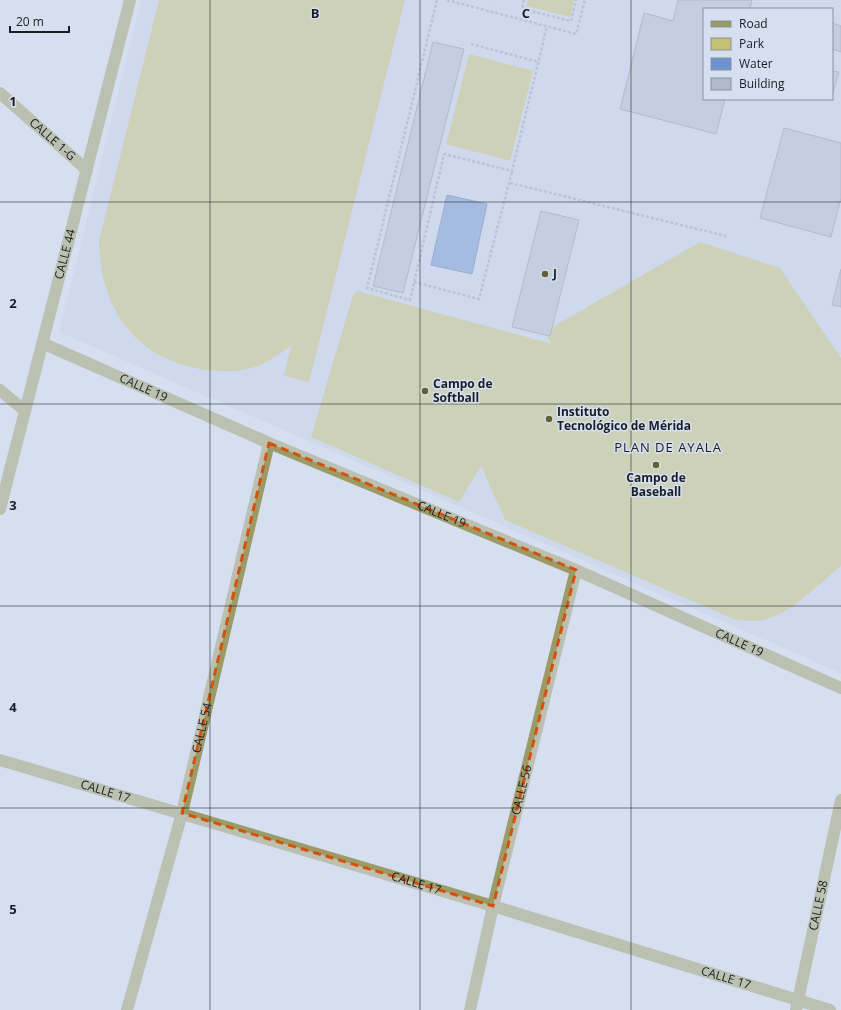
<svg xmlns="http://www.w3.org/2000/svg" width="841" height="1010" viewBox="0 0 841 1010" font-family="'Open Sans',sans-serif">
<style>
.built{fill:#c5d3eb;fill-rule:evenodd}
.green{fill:#c3c173}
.water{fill:#6e91d0;stroke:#556e9c}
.building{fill:#b1bacc;stroke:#868f9f}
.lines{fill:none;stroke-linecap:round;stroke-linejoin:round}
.path{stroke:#9ca4b2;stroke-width:2.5;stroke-dasharray:3 2;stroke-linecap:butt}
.street{stroke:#9d9b65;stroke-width:12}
.marked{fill:none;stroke:#d3530e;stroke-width:3;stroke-dasharray:8 5;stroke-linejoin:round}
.grid{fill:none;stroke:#1a1e24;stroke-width:1;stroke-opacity:0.55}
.poi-dot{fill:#63612e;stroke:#d5dff0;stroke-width:1.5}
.labels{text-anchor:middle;stroke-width:3;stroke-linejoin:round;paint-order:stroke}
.street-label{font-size:12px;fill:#1a1e24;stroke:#d5dff0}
.poi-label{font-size:12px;font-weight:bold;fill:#1a1e24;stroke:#d5dff0;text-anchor:start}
.neighbourhood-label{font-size:13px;letter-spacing:1px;fill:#1a1e24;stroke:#d5dff0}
.grid-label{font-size:13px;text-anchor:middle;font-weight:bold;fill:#1a1e24;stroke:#d5dff0;stroke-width:3;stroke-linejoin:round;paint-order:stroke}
</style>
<rect width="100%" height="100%" fill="#d5dff0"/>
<path class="built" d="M 141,0 L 841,0 L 841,673 L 59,332 ZM 704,9 L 832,9 L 832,99 L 704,99 Z"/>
<path class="green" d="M 159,0 L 405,0 L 309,382 L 284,376 L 291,346 C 281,353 271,360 260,365 C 241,373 220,372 200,369 C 133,357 100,307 99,241 Z
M 528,0 L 574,0 L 570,17 L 526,6 Z
M 469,54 L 533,71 L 510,161 L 446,144 Z
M 700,242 L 780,268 L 841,358 L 841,566 C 820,583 796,609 770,618 C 759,622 748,621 736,620 L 505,520 L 481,466 L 459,502 L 311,437 L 353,295 L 357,291 L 552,344 L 544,332 Z"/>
<path class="water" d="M 447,195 L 487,204 L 472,274 L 431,265 Z"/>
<path class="building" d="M 678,0 L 752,0 L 750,9 L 704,9 L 704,99 L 725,99 L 716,134 L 620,109 L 644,13 L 673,21 Z
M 832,23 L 841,26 L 841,52 L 832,49 Z
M 433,42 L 464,49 L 403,293 L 373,286 Z
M 832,71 L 839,72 L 832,96 Z
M 784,128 L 841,143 L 841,198 L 831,237 L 760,218 Z
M 541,211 L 579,220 L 550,336 L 512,327 Z
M 841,269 L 841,307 L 832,305 Z"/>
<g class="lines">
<path class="path" d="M 437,0 L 367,288 L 410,300 L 444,154 L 512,171 L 547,26
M 447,0 L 576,34 L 585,0
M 493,0 L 494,0
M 524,0 L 522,9 L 571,21 L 576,0
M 471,44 L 539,62
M 510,183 L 726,236
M 414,282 L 479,299 L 512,171"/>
<g class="street">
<path id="s1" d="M 0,93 L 87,170"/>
<path id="s2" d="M 42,343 L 269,443 L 576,570 L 841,688"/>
<path d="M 0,390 L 25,411"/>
<path id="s3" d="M 0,509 L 130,0"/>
<path id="s4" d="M 0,760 L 493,906 L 830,1010"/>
<path id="s5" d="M 127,1010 L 182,813 L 269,443"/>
<path id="s6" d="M 470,1010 L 493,906 L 576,570"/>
<path id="s7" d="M 796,1010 L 841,800"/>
</g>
</g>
<path d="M0 0H841V1010H0ZM 269,443 L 576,570 L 493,906 L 182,813 Z" fill="#d5dff0" fill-opacity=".55" fill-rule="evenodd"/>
<path class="marked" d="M 269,443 L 576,570 L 493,906 L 182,813 Z"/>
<path class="grid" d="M 210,0 L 210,1010M 420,0 L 420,1010M 631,0 L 631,1010M 0,202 L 841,202M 0,404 L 841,404M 0,606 L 841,606M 0,808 L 841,808"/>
<g class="poi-dot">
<circle cx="545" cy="274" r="4"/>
<circle cx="425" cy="391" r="4"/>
<circle cx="549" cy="419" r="4"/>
<circle cx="656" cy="465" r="4"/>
</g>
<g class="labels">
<g class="street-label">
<text dy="4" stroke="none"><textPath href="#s1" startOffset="70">CALLE 1-G</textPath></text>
<text dy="4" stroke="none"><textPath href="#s3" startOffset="263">CALLE 44</textPath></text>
<text dy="4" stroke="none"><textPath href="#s2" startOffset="111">CALLE 19</textPath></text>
<text dy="4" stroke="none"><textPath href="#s2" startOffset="435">CALLE 19</textPath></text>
<text dy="4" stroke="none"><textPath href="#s2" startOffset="759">CALLE 19</textPath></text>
<text dy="4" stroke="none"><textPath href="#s5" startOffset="292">CALLE 54</textPath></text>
<text dy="4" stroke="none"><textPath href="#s6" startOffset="226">CALLE 56</textPath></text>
<text dy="4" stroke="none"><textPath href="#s4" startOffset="110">CALLE 17</textPath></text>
<text dy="4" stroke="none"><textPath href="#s4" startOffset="434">CALLE 17</textPath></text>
<text dy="4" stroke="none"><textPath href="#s7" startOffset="107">CALLE 58</textPath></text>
<text dy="4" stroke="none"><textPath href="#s4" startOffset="758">CALLE 17</textPath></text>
</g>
<g class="poi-label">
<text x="553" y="278">J</text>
<text x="433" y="388">Campo de<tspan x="433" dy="14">Softball</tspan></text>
<text x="557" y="416">Instituto<tspan x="557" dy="14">Tecnológico de Mérida</tspan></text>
<text x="656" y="482" text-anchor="middle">Campo de<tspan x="656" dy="14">Baseball</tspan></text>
</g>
<g class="neighbourhood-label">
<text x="668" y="452">PLAN DE AYALA</text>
</g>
</g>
<g class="grid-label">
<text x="315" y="18">B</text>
<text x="526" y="18">C</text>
<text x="13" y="106">1</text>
<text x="13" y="308">2</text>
<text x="13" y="510">3</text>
<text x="13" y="712">4</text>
<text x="13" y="914">5</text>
</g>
<rect x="703" y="8" width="130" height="92" fill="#d5dff0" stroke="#8a929e"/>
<rect x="711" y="21" width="20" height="6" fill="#9d9b65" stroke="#8a929e"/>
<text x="739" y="28" font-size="12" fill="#1a1e24">Road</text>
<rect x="711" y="38" width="20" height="12" fill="#c3c173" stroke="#8a929e"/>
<text x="739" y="48" font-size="12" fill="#1a1e24">Park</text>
<rect x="711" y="58" width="20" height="12" fill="#6e91d0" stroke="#8a929e"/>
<text x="739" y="68" font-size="12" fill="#1a1e24">Water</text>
<rect x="711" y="78" width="20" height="12" fill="#b1bacc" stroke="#8a929e"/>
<text x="739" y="88" font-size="12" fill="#1a1e24">Building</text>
<path d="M10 26v6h59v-6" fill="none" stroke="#1a1e24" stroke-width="2"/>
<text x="16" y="26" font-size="12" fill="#1a1e24" stroke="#d5dff0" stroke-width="3" paint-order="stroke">20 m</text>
</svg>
